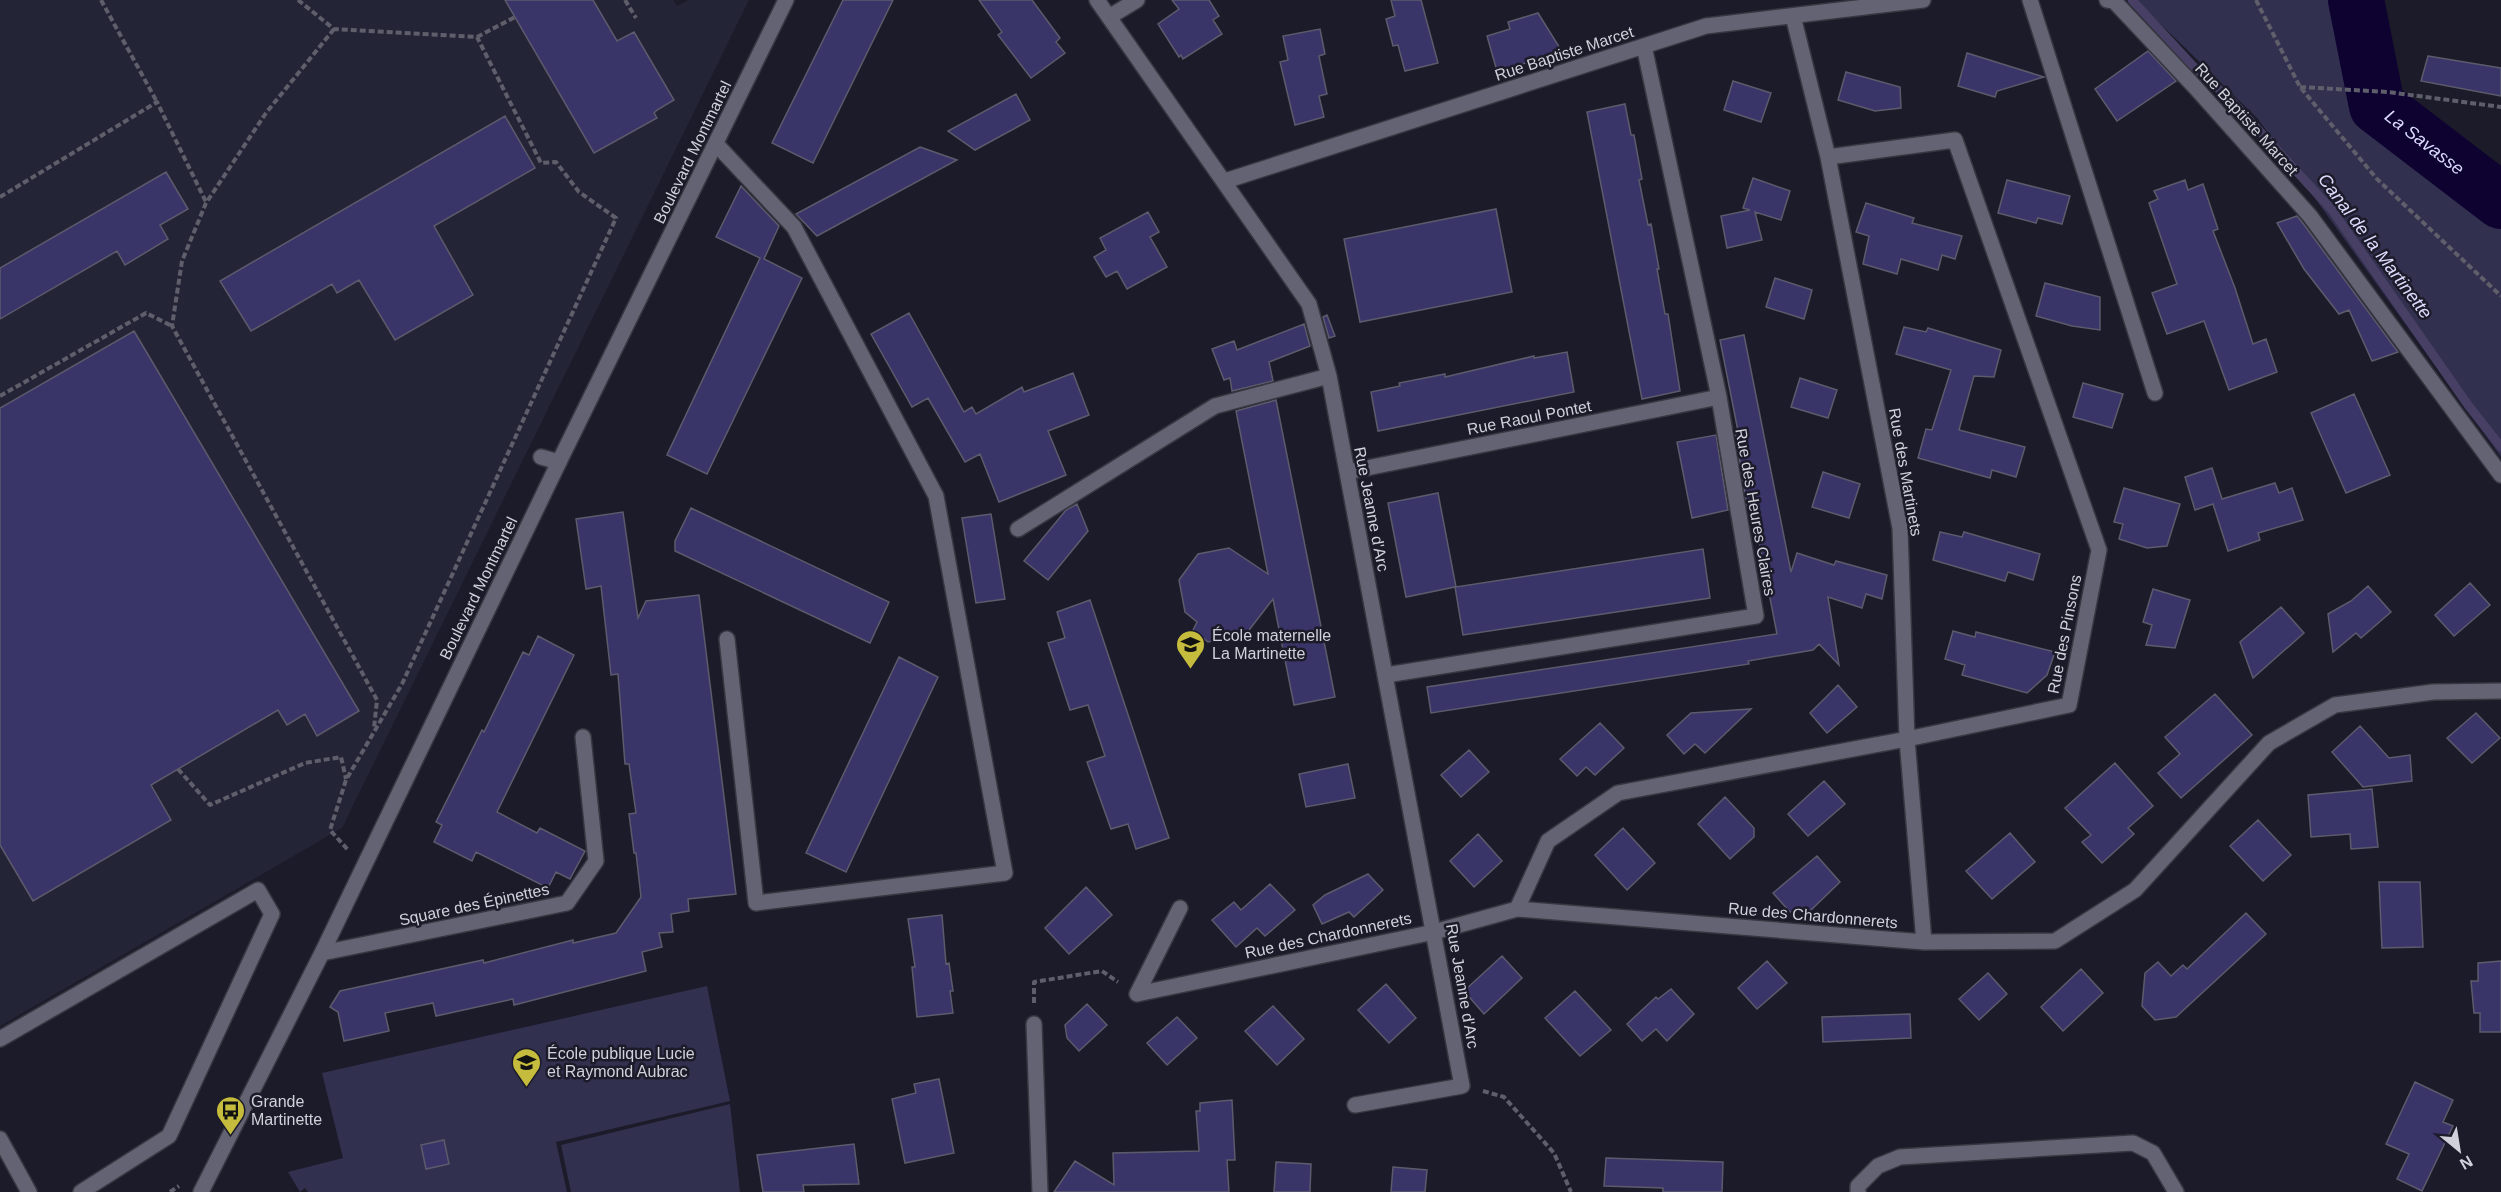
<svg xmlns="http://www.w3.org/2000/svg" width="2501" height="1192" viewBox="0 0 2501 1192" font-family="Arial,sans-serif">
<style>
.built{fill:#242437}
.green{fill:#32304f}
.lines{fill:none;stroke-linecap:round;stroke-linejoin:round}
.stream{stroke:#484064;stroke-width:9}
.river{stroke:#0e0231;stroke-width:56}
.building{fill:#3a3569;stroke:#5b5b6c;stroke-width:1.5}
.lane-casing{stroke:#373741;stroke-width:18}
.street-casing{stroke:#373741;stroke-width:18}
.path{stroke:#5f5e6b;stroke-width:4;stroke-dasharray:6 3;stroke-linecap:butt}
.lane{stroke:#636374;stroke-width:15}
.street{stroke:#636374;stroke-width:15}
.labels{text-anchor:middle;stroke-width:5;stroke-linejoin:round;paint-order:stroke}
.street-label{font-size:16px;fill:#d1d1db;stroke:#1c1b29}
.poi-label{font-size:16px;fill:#d1d1db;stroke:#1c1b29;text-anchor:start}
.water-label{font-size:18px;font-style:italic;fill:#dadafc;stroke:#1c1b29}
</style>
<rect width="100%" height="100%" fill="#1c1b29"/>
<path class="built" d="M 0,0 L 673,0 L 677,6 L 688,0 L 749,0 L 342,828 L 0,1026 Z"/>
<path class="green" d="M 2136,0 L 2338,0 L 2358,115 L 2501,215 L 2501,457 L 2258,119 Z
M 707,986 L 730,1101 L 556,1142 L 567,1192 L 308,1192 L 305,1188 L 300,1192 L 288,1172 L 343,1158 L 322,1073 Z
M 730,1104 L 740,1192 L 571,1192 L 561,1145 Z"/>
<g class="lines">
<path class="stream" d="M 2132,0 L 2193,66 L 2232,101 L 2332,210 L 2468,405 L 2501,447"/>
<path class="river" id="s1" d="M 2356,0 L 2377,106 L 2501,201"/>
</g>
<path class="building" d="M 505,0 L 593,0 L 617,41 L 634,32 L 674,100 L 657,110 L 654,113 L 657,118 L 594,153 Z
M 843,0 L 893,0 L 813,163 L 772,143 Z
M 979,0 L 1032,0 L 1060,38 L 1056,42 L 1065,53 L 1031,78 L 998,35 L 1002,32 Z
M 1172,0 L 1209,0 L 1219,16 L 1213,20 L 1222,34 L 1183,59 L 1181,55 L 1179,57 L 1158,24 L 1179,9 Z
M 1391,0 L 1421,0 L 1438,63 L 1405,71 L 1398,45 L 1393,46 L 1386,19 L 1395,16 Z
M 1538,13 L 1563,53 L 1497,71 L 1487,36 L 1510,29 L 1508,22 Z
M 1320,29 L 1325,54 L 1319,56 L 1327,94 L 1319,96 L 1324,117 L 1295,125 L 1280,62 L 1288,60 L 1283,36 Z
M 2148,51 L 2176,81 L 2117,121 L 2095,89 Z
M 1967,53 L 2044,77 L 1997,91 L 1995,97 L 1958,86 Z
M 2428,56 L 2501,68 L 2501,96 L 2421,81 Z
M 1846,72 L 1900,87 L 1901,108 L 1875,111 L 1838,100 Z
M 1733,81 L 1771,93 L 1761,122 L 1724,110 Z
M 1016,94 L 1030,120 L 975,150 L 948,131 Z
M 1625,104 L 1631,135 L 1634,135 L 1642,179 L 1639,180 L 1648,225 L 1651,224 L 1659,269 L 1657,269 L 1665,314 L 1668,314 L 1680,391 L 1642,399 L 1587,112 Z
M 505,116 L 535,168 L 434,226 L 473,295 L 395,340 L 359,280 L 337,293 L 332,284 L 251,331 L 220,281 Z
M 920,147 L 957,160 L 817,236 L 796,214 Z
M 166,172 L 188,209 L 160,225 L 168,239 L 125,265 L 117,251 L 0,319 L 0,268 Z
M 1753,178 L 1790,191 L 1781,220 L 1755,212 L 1762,240 L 1727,248 L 1721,216 L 1750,210 L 1743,208 Z
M 2007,180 L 2070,196 L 2062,224 L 2038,218 L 2036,223 L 1998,213 Z
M 2185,180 L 2188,190 L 2203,184 L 2218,229 L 2213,231 L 2235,288 L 2253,344 L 2266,339 L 2277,372 L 2229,390 L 2204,321 L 2167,334 L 2152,293 L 2177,284 L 2149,203 L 2158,199 L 2154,191 Z
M 741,186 L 779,226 L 764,259 L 802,278 L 707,474 L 667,455 L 760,258 L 716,237 Z
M 1866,203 L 1914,218 L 1912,223 L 1962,236 L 1955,259 L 1942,255 L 1938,270 L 1901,259 L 1897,274 L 1863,264 L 1869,236 L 1856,232 Z
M 1496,209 L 1512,292 L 1360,322 L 1344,239 Z
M 1148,212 L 1159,232 L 1150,237 L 1167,267 L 1127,289 L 1117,271 L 1106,277 L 1094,257 L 1106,250 L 1100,238 Z
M 2297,216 L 2302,222 L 2398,352 L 2372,361 L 2349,310 L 2339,314 L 2304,269 L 2277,223 Z
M 1775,278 L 1812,290 L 1804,319 L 1766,307 Z
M 2045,283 L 2100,297 L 2100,330 L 2072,326 L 2036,316 Z
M 909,313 L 964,412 L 972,407 L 976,414 L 1022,387 L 1024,392 L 1073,373 L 1089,415 L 1048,431 L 1066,475 L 999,502 L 980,454 L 965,462 L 928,398 L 912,407 L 871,334 Z
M 1327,315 L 1335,336 L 1329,338 L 1323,317 Z
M 1304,324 L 1310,346 L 1269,362 L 1273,381 L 1232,391 L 1230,378 L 1224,380 L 1212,349 L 1234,341 L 1237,350 Z
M 1904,327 L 1926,332 L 1928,328 L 2001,350 L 1994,377 L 1974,376 L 1959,430 L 2025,447 L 2016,477 L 1992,470 L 1990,478 L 1918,458 L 1926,429 L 1932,430 L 1951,370 L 1896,354 Z
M 134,331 L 359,711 L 317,736 L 305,714 L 287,725 L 278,710 L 151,785 L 171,820 L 33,901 L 0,845 L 0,408 Z
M 1744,335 L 1791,572 L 1797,553 L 1834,565 L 1836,561 L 1887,575 L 1882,599 L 1866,594 L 1862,608 L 1828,597 L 1839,665 L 1819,644 L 1813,650 L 1748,661 L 1749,664 L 1431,713 L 1427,687 L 1777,634 L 1752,506 L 1747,507 L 1735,431 L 1738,431 L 1720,340 Z
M 1567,352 L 1574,392 L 1378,431 L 1371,392 L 1400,386 L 1399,383 L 1445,374 L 1445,377 L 1534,356 L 1534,358 Z
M 1800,378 L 1837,390 L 1828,418 L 1791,407 Z
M 2083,383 L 2123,394 L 2112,428 L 2073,417 Z
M 2354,394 L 2390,475 L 2346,493 L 2311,413 Z
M 1276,400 L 1335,697 L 1294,705 L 1273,599 L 1246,634 L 1208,642 L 1193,630 L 1197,622 L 1185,612 L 1179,580 L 1198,554 L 1229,548 L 1268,574 L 1236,411 Z
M 1716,435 L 1728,510 L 1692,518 L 1677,442 Z
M 2212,468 L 2222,499 L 2275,483 L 2279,493 L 2292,488 L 2303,520 L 2258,533 L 2260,540 L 2228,551 L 2213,504 L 2195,510 L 2185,477 Z
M 1823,472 L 1860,484 L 1849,518 L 1812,507 Z
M 2124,488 L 2180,504 L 2167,546 L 2147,548 L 2119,539 L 2123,524 L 2114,522 Z
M 1438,493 L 1456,587 L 1703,549 L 1710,598 L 1463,635 L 1455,587 L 1406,597 L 1388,503 Z
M 1077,504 L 1088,531 L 1048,580 L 1024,561 L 1066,510 Z
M 691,508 L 889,602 L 870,643 L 675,551 L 675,541 Z
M 623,512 L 638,618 L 646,601 L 699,595 L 736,894 L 688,899 L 689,911 L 671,914 L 673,932 L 659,933 L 662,947 L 642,952 L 646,971 L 514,1005 L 513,999 L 436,1016 L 433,1003 L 385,1013 L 389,1031 L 344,1041 L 338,1012 L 330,1007 L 340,991 L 483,960 L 484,963 L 573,940 L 573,943 L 616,933 L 641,897 L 636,853 L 634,853 L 629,814 L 636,813 L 629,764 L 625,764 L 618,674 L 611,675 L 601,586 L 586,589 L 576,519 Z
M 991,514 L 1005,599 L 976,603 L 962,518 Z
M 1940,532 L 1962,537 L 1964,532 L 2040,554 L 2033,580 L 2008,572 L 2005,581 L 1933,560 Z
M 2470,583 L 2490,605 L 2454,636 L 2435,615 Z
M 2368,586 L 2391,612 L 2361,638 L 2356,633 L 2333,652 L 2328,614 L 2351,601 Z
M 2153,589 L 2190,600 L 2175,648 L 2146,645 L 2152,625 L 2143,622 Z
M 1090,600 L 1169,838 L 1136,849 L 1128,824 L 1111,829 L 1087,762 L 1105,756 L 1088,705 L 1070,710 L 1048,643 L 1065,638 L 1057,612 Z
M 2281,607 L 2304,633 L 2253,678 L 2240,642 Z
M 1953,631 L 1975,637 L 1976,632 L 2055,652 L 2047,675 L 2027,693 L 1962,675 L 1965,665 L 1945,659 Z
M 538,636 L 574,655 L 497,812 L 537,833 L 540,828 L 585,851 L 570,879 L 556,872 L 548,888 L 476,852 L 472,861 L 434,842 L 442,825 L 436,822 L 482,730 L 484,732 L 523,652 L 529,655 Z
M 899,657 L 938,677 L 846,872 L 806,853 Z
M 1838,685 L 1857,707 L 1827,733 L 1810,713 Z
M 2215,694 L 2252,735 L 2181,798 L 2158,773 L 2180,754 L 2165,737 Z
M 1751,709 L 1705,753 L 1695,744 L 1684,754 L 1667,735 L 1691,713 Z
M 2476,713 L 2500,738 L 2472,763 L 2447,738 Z
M 1600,723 L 1624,748 L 1595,775 L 1586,767 L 1577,776 L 1560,759 Z
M 2360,726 L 2389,758 L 2410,755 L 2412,781 L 2363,787 L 2332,752 Z
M 1469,750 L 1489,772 L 1461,797 L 1441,775 Z
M 2115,763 L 2153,806 L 2128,828 L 2134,834 L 2102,863 L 2082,842 L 2091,835 L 2065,808 Z
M 1348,764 L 1355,798 L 1306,807 L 1299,774 Z
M 1824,781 L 1845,804 L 1808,836 L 1788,814 Z
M 2372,789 L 2378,847 L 2351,849 L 2350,834 L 2311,837 L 2308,795 Z
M 1725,797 L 1754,828 L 1754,837 L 1730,859 L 1698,824 Z
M 2258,820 L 2291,855 L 2263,881 L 2230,846 Z
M 1623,828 L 1655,863 L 1627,890 L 1595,855 Z
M 2010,833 L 2035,862 L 1992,899 L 1966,871 Z
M 1478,834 L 1502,861 L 1474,887 L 1450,861 Z
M 1817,856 L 1840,882 L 1811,910 L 1790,912 L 1773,893 Z
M 1368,874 L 1383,890 L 1354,917 L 1349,912 L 1322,924 L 1313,905 L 1325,895 Z
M 2379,882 L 2420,882 L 2423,947 L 2382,948 Z
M 1270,884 L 1295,910 L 1265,936 L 1257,928 L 1236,947 L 1212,920 L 1234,902 L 1241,910 Z
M 1086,887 L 1112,915 L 1069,954 L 1045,928 Z
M 2246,913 L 2266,934 L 2176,1017 L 2155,1020 L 2142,1006 L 2145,973 L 2158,962 L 2171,976 L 2183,965 L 2187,969 Z
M 942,915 L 946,964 L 949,963 L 953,991 L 950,991 L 953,1013 L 917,1017 L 912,967 L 915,967 L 908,919 Z
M 1502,956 L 1522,978 L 1484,1014 L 1464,991 Z
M 1767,961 L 1787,983 L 1757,1009 L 1738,988 Z
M 2501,961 L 2501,1032 L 2480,1032 L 2480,1013 L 2474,1013 L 2471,981 L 2478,981 L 2478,963 Z
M 2081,969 L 2103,993 L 2063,1031 L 2041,1007 Z
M 1988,973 L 2007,994 L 1979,1020 L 1959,999 Z
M 1386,984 L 1416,1018 L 1389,1043 L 1358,1010 Z
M 1671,989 L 1694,1014 L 1667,1041 L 1656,1029 L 1642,1041 L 1627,1024 L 1656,997 L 1658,999 Z
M 1575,991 L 1611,1030 L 1580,1056 L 1545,1018 Z
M 1087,1004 L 1107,1025 L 1079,1051 L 1067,1038 L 1065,1025 Z
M 1273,1006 L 1304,1039 L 1277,1065 L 1245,1031 Z
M 1910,1014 L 1911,1038 L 1823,1042 L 1822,1017 Z
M 1177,1017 L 1197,1038 L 1167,1065 L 1147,1043 Z
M 939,1079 L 954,1153 L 905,1163 L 892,1099 L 916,1093 L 914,1084 Z
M 2415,1082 L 2453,1100 L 2443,1122 L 2453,1126 L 2422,1191 L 2397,1179 L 2409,1154 L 2386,1144 Z
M 1232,1100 L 1235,1160 L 1227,1160 L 1229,1192 L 1054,1192 L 1075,1161 L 1114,1185 L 1113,1153 L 1199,1151 L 1196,1111 L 1200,1111 L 1200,1103 Z
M 444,1140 L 449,1164 L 426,1169 L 421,1145 Z
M 854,1144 L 859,1184 L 803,1185 L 804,1192 L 763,1192 L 757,1155 Z
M 1606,1158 L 1723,1162 L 1722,1192 L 1663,1192 L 1663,1188 L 1604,1186 Z
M 1276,1162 L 1311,1164 L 1310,1192 L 1274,1192 Z
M 1393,1167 L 1427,1170 L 1425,1192 L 1391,1192 Z"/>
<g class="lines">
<defs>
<path id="lane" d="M 1109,17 L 1137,0
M 716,144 L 794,227 L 936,496 L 1005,873 L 756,903 L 727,639
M 541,457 L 559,462
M 1034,1024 L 1040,1192
M 0,1039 L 258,890 L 272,914 L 169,1136 L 81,1192
M 0,1139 L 29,1192"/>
<path id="street" d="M 1097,0 L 1309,304 L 1329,376 L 1462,1086 L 1355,1105
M 2030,0 L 2155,393
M 2107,0 L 2114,1 L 2195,87 L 2310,216 L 2501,475
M 1793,16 L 1828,157 L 1900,528 L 1907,739 L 1924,942
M 1225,181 L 1706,26 L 1923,0
M 1347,472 L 1719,397
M 1018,529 L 1215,406 L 1329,376
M 1386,675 L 1756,616 L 1719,397 L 1644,46
M 1180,908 L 1137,994 L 1434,932 L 1517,909 L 1924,942 L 2055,941 L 2135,890 L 2269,743 L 2335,705 L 2433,692 L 2501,691
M 1517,909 L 1548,841 L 1618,793 L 1907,739 L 2069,705 L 2099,550 L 1955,140 L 1828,157
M 322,953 L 567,903 L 596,861 L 583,737
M 201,1192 L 322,953 L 559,462 L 786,0
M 1858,1192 L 1858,1186 L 1878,1166 L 1900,1157 L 2133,1143 L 2153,1153 L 2176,1192"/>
</defs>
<use href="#lane" class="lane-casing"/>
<use href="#street" class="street-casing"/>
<path class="path" d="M 101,0 L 157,102
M 298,0 L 334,29 L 477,37 L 541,163 L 556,162 L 579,192 L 616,218 L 402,684 L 346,780 L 330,830 L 348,850
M 625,0 L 636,18
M 2256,0 L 2300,87 L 2377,179 L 2501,296
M 334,29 L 266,113 L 206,203 L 182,261 L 172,326 L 377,700 L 374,728
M 477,37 L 515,17
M 2300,87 L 2388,92 L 2501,107
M 0,197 L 157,102 L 206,202
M 0,396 L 146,313 L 172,326
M 178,769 L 210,805 L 305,763 L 341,757 L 346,779
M 1034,1003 L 1034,982 L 1102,971 L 1118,982
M 1483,1091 L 1504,1097 L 1554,1153 L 1571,1192
M 170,1192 L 179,1186"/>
<use href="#lane" class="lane"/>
<use href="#street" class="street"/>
</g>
<defs>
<symbol id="school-pin" viewBox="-11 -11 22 30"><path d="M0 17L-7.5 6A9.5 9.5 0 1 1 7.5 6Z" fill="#c5bc3d" stroke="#1c1b29"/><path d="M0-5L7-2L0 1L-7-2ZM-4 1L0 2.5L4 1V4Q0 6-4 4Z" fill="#111"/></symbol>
<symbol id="bus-pin" viewBox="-11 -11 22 30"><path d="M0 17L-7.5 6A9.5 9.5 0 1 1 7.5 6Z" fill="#c5bc3d" stroke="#1c1b29"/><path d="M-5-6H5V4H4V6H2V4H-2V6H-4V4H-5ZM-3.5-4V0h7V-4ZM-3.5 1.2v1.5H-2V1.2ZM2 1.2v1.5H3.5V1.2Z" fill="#111"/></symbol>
</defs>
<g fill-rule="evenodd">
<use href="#school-pin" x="1174" y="628" width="33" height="45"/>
<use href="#school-pin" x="510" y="1046" width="33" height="45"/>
<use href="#bus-pin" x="214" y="1094" width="33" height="45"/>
</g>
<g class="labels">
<g class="street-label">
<text transform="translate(1564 53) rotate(-18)" y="6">Rue Baptiste Marcet</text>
<text transform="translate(2247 119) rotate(48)" y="6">Rue Baptiste Marcet</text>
<text transform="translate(692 152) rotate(-64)" y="6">Boulevard Montmartel</text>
<text transform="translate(1529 417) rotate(-11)" y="6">Rue Raoul Pontet</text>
<text transform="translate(1906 472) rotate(80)" y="6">Rue des Martinets</text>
<text transform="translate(1372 509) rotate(79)" y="6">Rue Jeanne d'Arc</text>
<text transform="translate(1756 512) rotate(80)" y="6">Rue des Heures Claires</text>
<text transform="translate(478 588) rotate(-64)" y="6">Boulevard Montmartel</text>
<text transform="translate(2064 634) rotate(-79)" y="6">Rue des Pinsons</text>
<text transform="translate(474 904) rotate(-12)" y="6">Square des Épinettes</text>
<text transform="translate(1813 915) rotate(5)" y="6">Rue des Chardonnerets</text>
<text transform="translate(1328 935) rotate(-12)" y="6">Rue des Chardonnerets</text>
<text transform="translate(1463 986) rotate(80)" y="6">Rue Jeanne d'Arc</text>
</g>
<g class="poi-label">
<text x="1212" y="641">École maternelle<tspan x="1212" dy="18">La Martinette</tspan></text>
<text x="547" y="1059">École publique Lucie<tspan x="547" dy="18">et Raymond Aubrac</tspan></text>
<text x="251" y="1107">Grande<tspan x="251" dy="18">Martinette</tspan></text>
</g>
<g class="water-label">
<text dy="6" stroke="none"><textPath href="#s1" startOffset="168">La Savasse</textPath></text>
<text transform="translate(2375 246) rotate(53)" y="6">Canal de la Martinette</text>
</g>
</g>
<g transform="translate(2459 1150) rotate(150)" stroke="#1c1b29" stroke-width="4.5" paint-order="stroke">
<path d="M0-4.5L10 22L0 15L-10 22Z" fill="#d1d1db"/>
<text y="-9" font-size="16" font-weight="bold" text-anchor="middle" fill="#d1d1db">N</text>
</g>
</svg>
